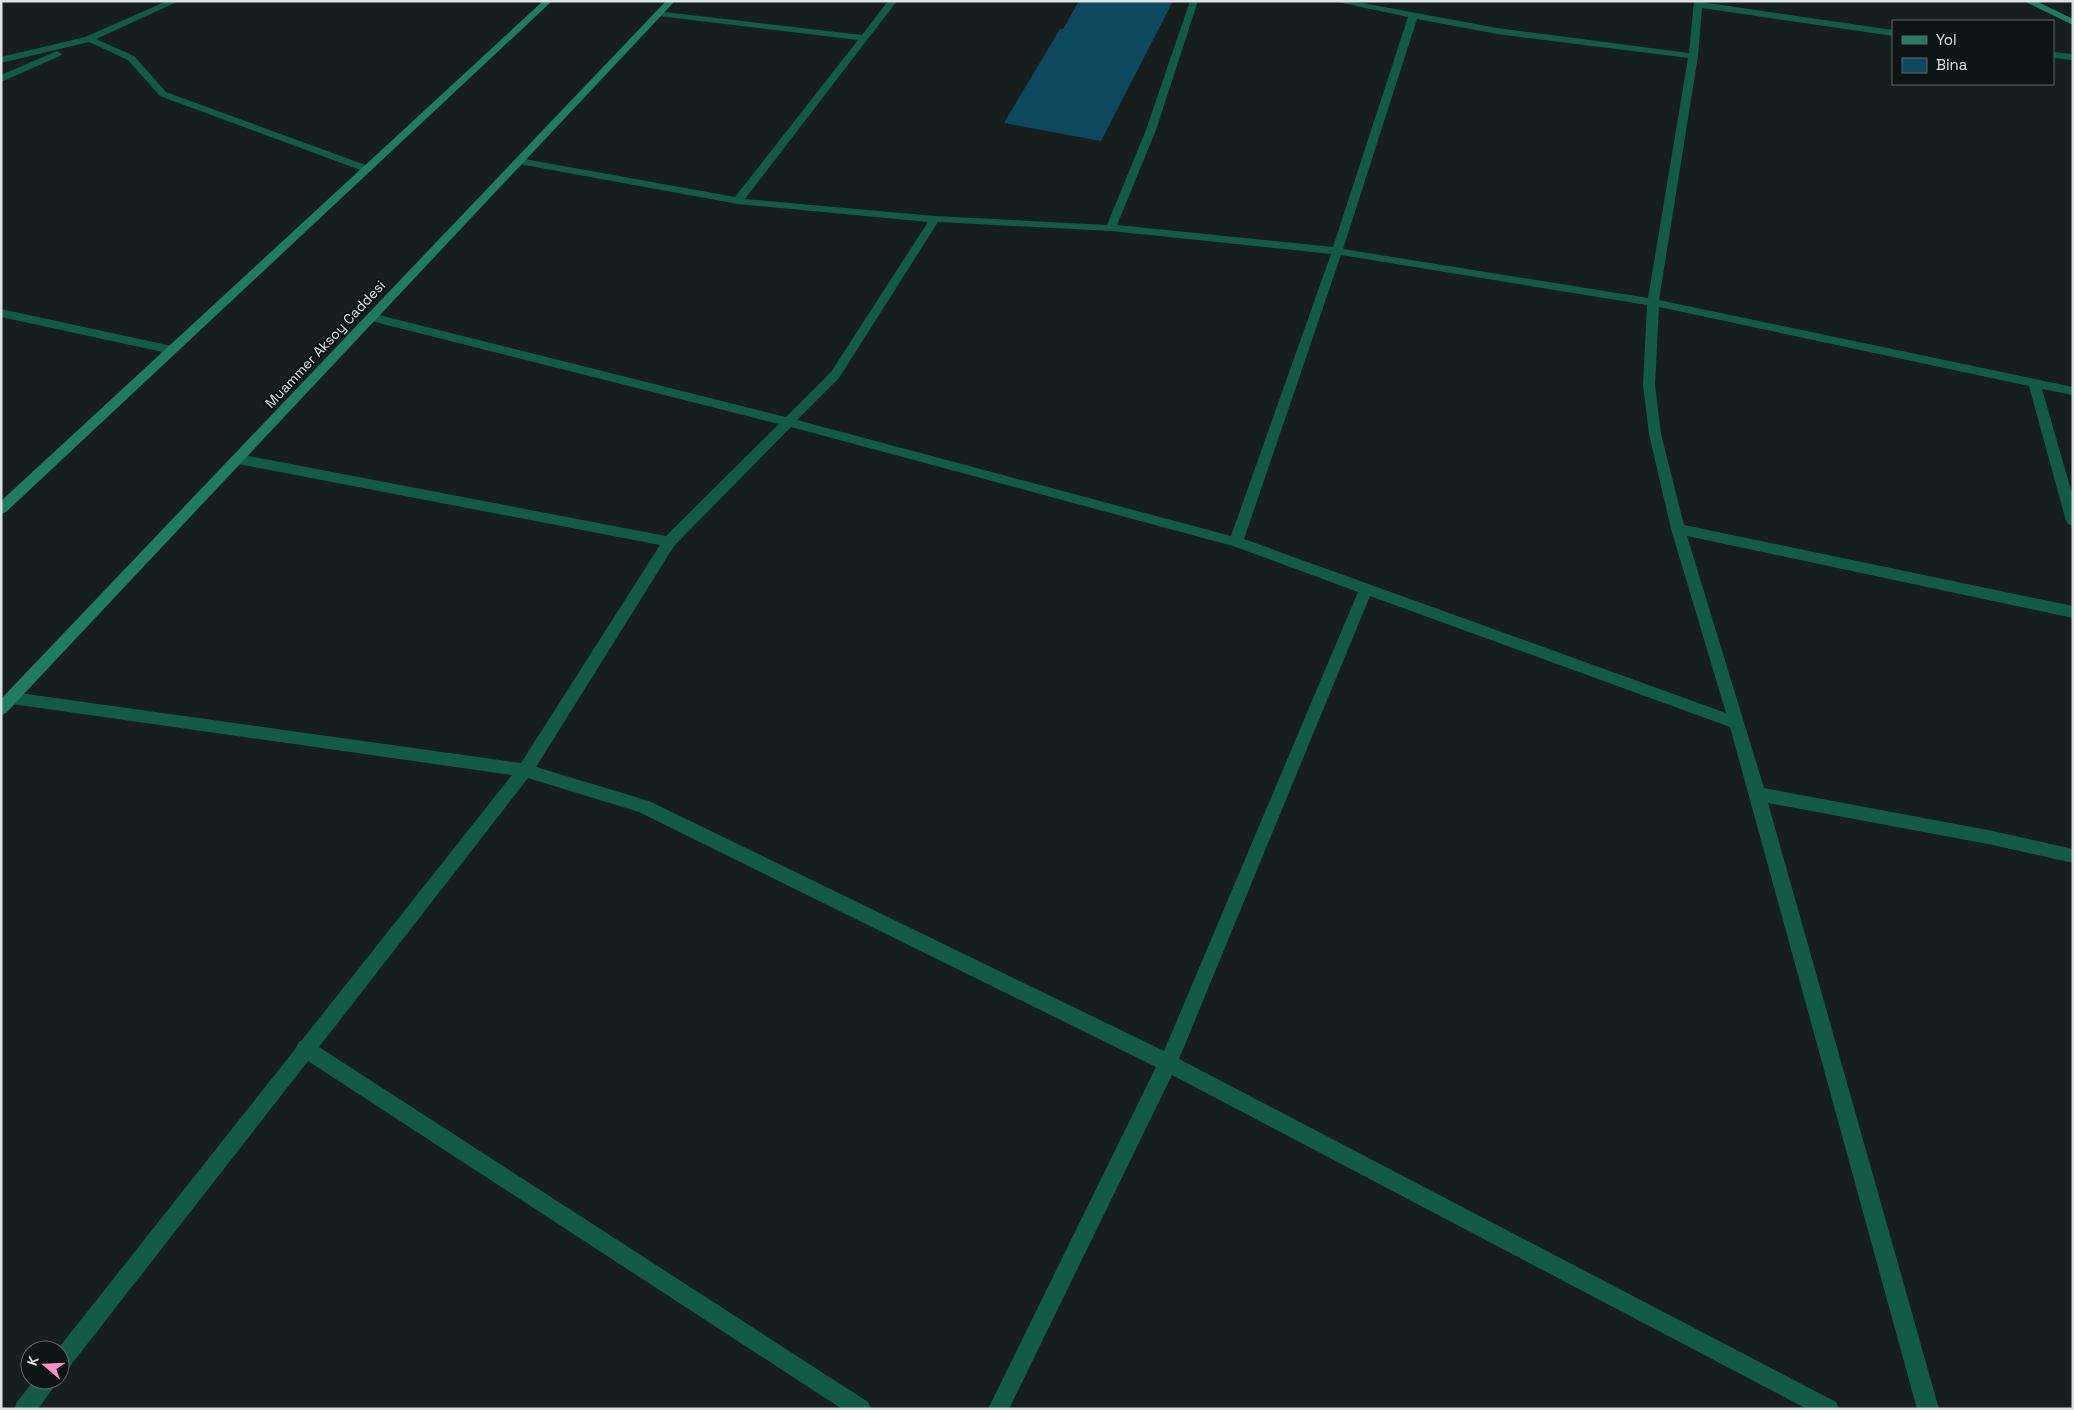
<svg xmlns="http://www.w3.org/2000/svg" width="2074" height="1410" viewBox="0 0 2074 1410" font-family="'Space Grotesk',sans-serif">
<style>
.building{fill:#0e485e}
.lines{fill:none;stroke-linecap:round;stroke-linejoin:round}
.minor{fill:#135b46;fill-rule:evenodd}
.secondary{fill:#217b5f;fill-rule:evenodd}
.labels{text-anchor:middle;stroke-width:4;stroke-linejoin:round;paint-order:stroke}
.far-street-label{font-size:14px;fill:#dce1e1;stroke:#0d1415}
</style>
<rect width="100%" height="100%" fill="#161e1e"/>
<path class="building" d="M 1079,1 L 1173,1 L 1101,141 L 1004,123 L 1060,29 L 1063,29 Z"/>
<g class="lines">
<path class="minor" d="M 167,1 L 179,1 L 96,39 L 134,56 L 166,92 L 371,167 L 372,169 L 371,171 L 363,171 L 160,96 L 128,60 L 89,42 L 1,63 L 1,57 L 85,37 Z
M 888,1 L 897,1 L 745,199 L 935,216 L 1107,225 L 1146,130 L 1190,1 L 1198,1 L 1156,130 L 1117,225 L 1333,247 L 1408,17 L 1333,1 L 1352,1 L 1497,28 L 1689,53 L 1694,1 L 1893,30 L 1893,36 L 1702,8 L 1698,56 L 1659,300 L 2073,387 L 2073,395 L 2042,389 L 2073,497 L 2073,526 L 2068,524 L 2066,521 L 2029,386 L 1659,307 L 1655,385 L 1661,434 L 1684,525 L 2073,606 L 2073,618 L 1687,536 L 1764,788 L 1993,831 L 2073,849 L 2073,863 L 1993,845 L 1768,803 L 1939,1409 L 1917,1409 L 1730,727 L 1370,596 L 1179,1059 L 1836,1402 L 1839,1409 L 1807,1409 L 1172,1075 L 1009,1409 L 988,1409 L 1156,1067 L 639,812 L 528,778 L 319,1047 L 868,1402 L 871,1409 L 842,1409 L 308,1061 L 67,1370 L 60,1373 L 60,1350 L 57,1350 L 296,1048 L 299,1042 L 302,1040 L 512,775 L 12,704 L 7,702 L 5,698 L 7,694 L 12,692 L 521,763 L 660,545 L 238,464 L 233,462 L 232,459 L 233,456 L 238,454 L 666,536 L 779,424 L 371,321 L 365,317 L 371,313 L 786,417 L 831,372 L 928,222 L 738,204 L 519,164 L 514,161 L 519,158 L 735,197 L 858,40 L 659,16 L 656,15 L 656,11 L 862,35 ZM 1417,19 L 1497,34 L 1688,58 L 1648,298 L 1343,249 ZM 938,222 L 1111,231 L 1331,254 L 1231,536 L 797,420 L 839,378 ZM 1341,255 L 1647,305 L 1643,385 L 1649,434 L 1671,529 L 1726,713 L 1244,539 ZM 791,427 L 1233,546 L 1358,592 L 1164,1051 L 649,801 L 536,767 L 674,546 Z
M 57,51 L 62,54 L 60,56 L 1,82 L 1,75 Z
M 2053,52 L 2073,54 L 2073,60 L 2053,58 Z
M 1,309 L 172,346 L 178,350 L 172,354 L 1,317 Z
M 34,1380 L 57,1380 L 54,1387 L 38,1409 L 14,1409 L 17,1402 Z"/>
<path class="secondary" d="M 543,1 L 552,1 L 6,512 L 1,514 L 1,501 Z
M 666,1 L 675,1 L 6,713 L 1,715 L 1,699 Z
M 2024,1 L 2036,1 L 2073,19 L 2073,25 Z"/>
</g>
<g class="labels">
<g class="far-street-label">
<text transform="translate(325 344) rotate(-47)" y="5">Muammer Aksoy Caddesi</text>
</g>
</g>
<rect width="2074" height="1410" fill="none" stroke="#dce1e1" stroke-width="5"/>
<rect x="1892" y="20" width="162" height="65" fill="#0d1415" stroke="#606667"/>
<rect x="1902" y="36" width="25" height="8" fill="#217b5f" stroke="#606667"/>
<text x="1936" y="45" font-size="15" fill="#dce1e1">Yol</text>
<rect x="1902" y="58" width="25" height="15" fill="#0e485e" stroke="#606667"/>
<text x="1936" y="70" font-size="15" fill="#dce1e1">Bina</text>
<g transform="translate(45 1365) rotate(289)"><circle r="24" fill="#0d1415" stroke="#606667"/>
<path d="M0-4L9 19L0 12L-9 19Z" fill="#fb8fc5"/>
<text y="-8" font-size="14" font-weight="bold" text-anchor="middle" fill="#dce1e1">K</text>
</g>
</svg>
